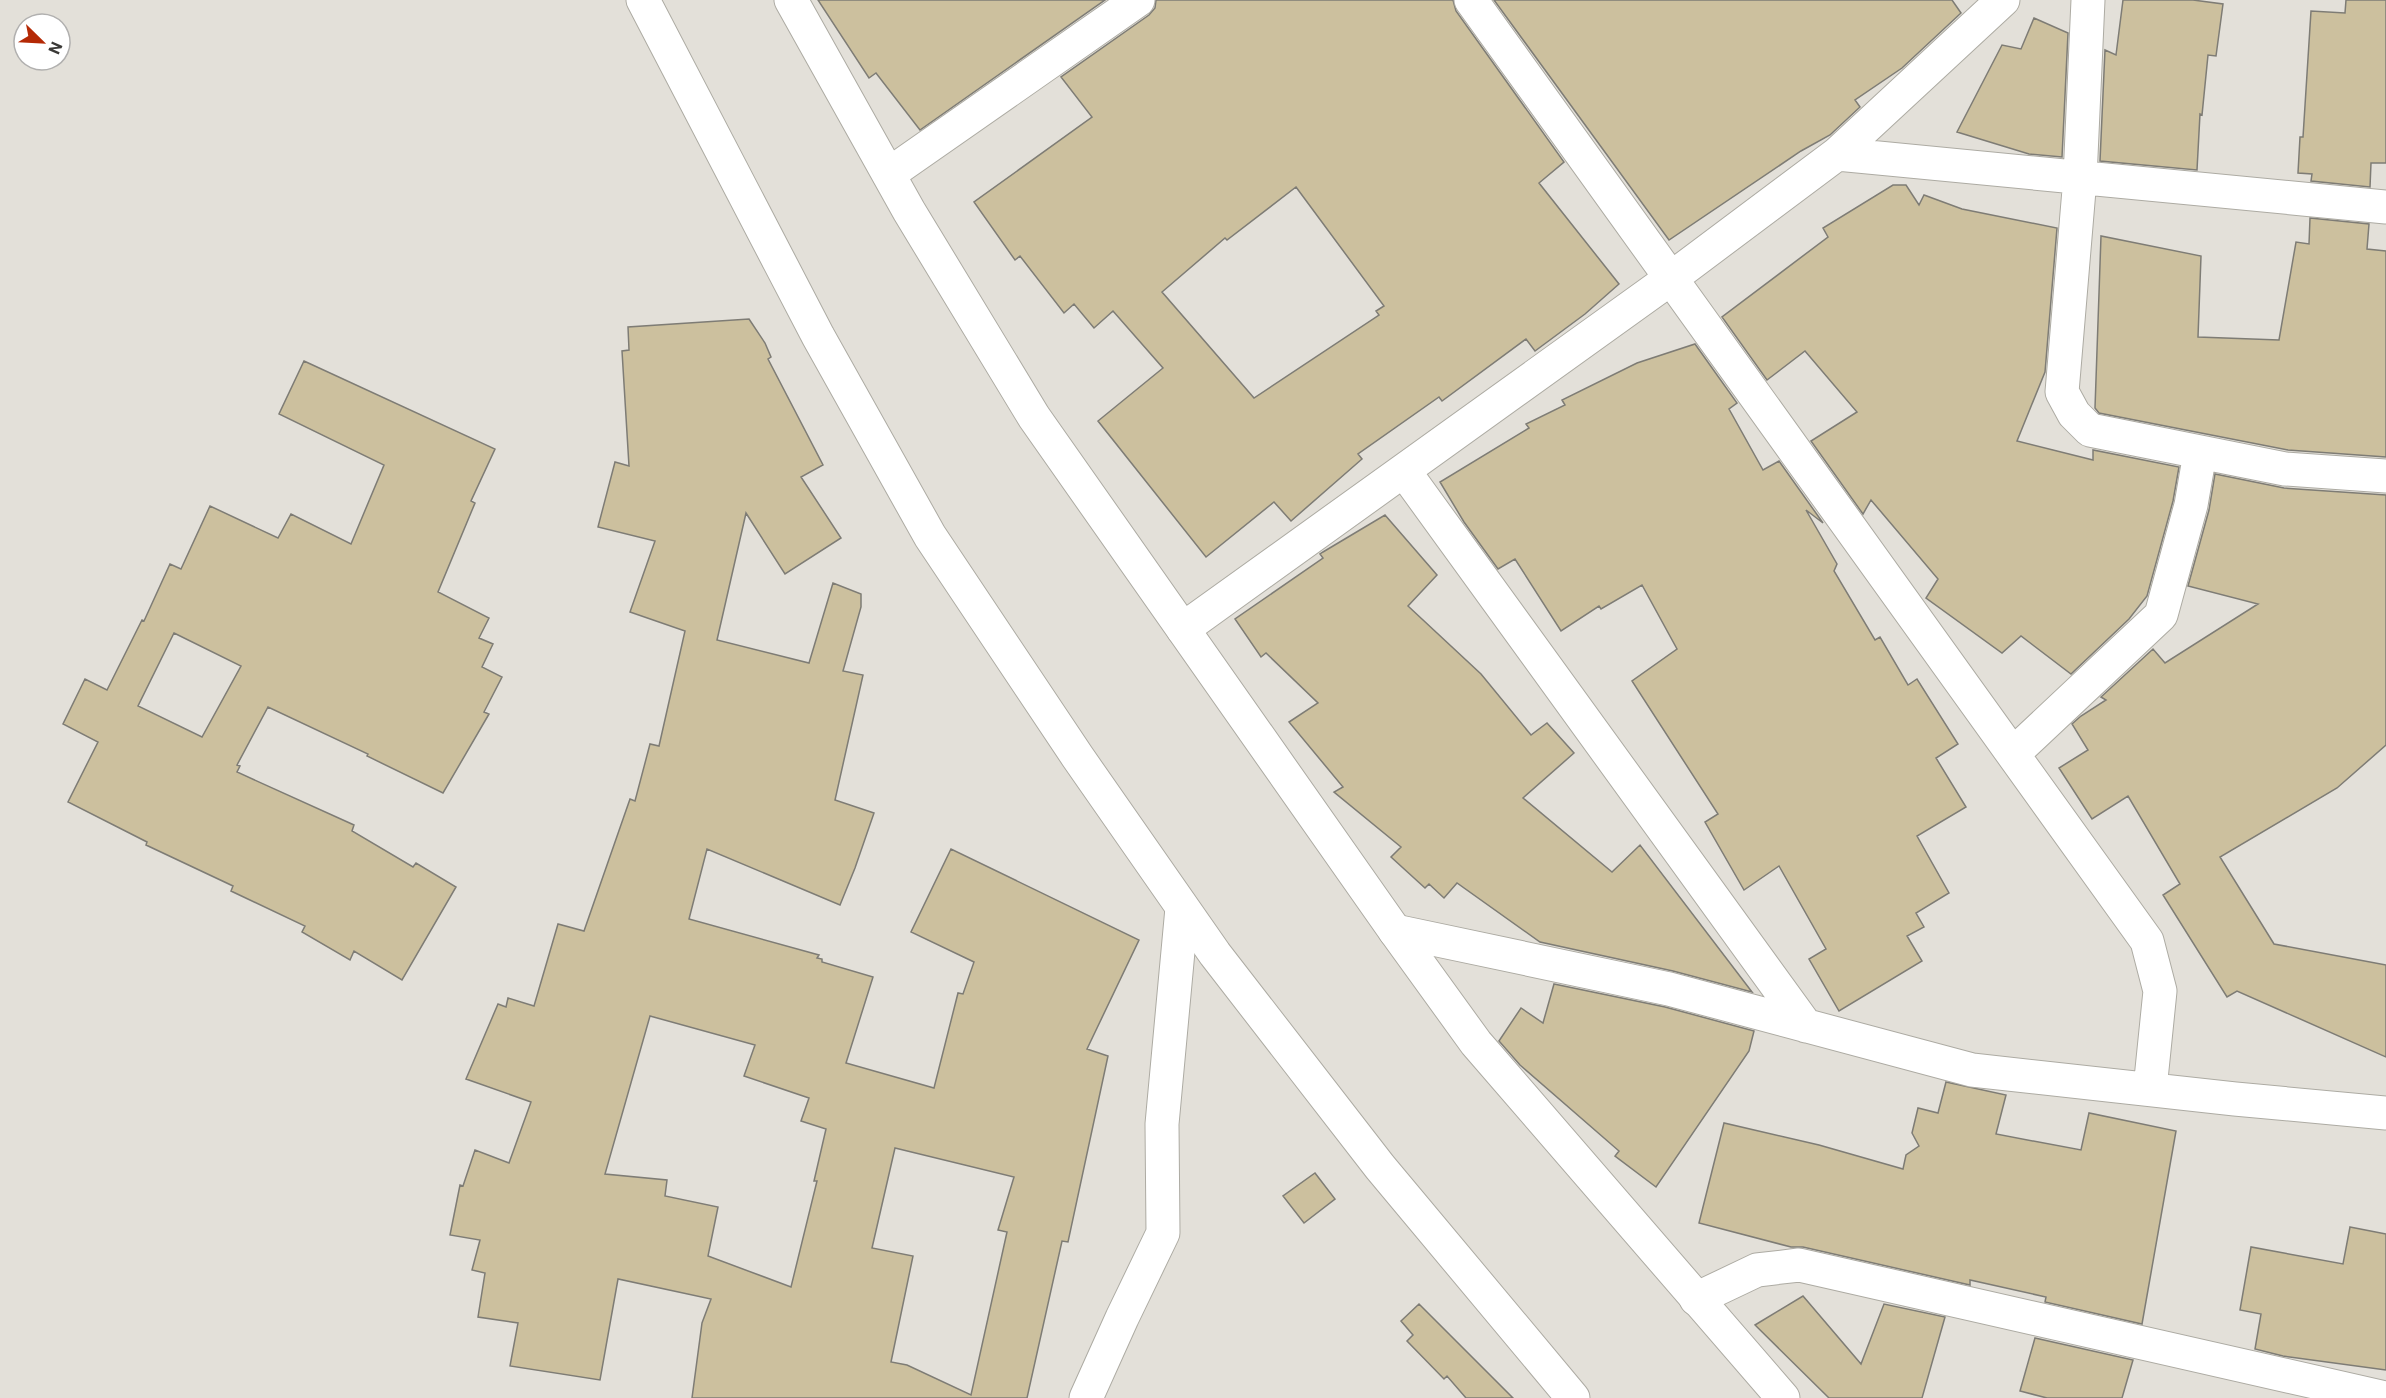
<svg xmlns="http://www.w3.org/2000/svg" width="2386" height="1398" viewBox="0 0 2386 1398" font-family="Roboto,sans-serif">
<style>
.building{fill:#ccc09e;stroke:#7e7c75;stroke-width:1.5;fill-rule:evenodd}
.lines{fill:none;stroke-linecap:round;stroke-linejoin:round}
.minor-casing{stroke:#adaba3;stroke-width:35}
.tertiary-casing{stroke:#adaba3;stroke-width:35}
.minor{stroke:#fff;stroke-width:33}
.tertiary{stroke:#fff;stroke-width:33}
</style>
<rect width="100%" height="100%" fill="#e3e0d9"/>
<path class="building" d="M 818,0 L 1105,0 L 920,130 L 876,73 L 869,78 Z
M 1156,0 L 1453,0 L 1456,11 L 1564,162 L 1539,183 L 1619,284 L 1585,314 L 1535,351 L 1526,339 L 1442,401 L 1439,397 L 1358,454 L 1362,459 L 1291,521 L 1274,502 L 1206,557 L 1098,421 L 1163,368 L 1113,311 L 1094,328 L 1074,304 L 1064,313 L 1020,256 L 1015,260 L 974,202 L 1092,117 L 1061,77 L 1149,15 L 1155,8 ZM 1296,187 L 1384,306 L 1376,311 L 1379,315 L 1254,398 L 1162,292 L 1225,238 L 1227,240 Z
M 1494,0 L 1952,0 L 1961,13 L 1902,68 L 1855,100 L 1860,107 L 1830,135 L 1801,151 L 1669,240 Z
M 2123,0 L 2193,0 L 2223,4 L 2216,56 L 2208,55 L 2202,115 L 2200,114 L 2197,170 L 2100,161 L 2105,50 L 2116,55 Z
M 2346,0 L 2386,0 L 2386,163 L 2371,163 L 2370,187 L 2311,181 L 2312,174 L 2298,173 L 2300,137 L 2303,137 L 2311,11 L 2345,13 Z
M 2034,18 L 2068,33 L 2062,157 L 2029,154 L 1957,132 L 2002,45 L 2021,49 Z
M 1893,185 L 1906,185 L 1919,205 L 1924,195 L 1962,209 L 2057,228 L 2045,372 L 2017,441 L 2093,460 L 2093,450 L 2179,467 L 2173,501 L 2147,596 L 2129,619 L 2071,674 L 2021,636 L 2002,653 L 1926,598 L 1938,579 L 1871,500 L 1863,514 L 1811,441 L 1857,412 L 1805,351 L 1767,380 L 1722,317 L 1828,237 L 1823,228 Z
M 2310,218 L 2369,224 L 2367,249 L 2386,251 L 2386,457 L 2288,450 L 2099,413 L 2095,408 L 2101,236 L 2201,256 L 2198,337 L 2279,340 L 2296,242 L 2309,244 Z
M 749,319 L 765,343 L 771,357 L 768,359 L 823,465 L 801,477 L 841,538 L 785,574 L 746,513 L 717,640 L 809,663 L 833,583 L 861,594 L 861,607 L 843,671 L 863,675 L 835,800 L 874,813 L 855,868 L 840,905 L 707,849 L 689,919 L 819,955 L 817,958 L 822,959 L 822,962 L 873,977 L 846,1063 L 934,1088 L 958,993 L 963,994 L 974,962 L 911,932 L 951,849 L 1139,940 L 1087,1049 L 1108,1056 L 1068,1242 L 1062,1241 L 1027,1398 L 692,1398 L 702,1323 L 711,1299 L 618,1279 L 600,1380 L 510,1366 L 518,1323 L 478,1317 L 485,1273 L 472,1270 L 480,1240 L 450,1235 L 460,1185 L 463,1186 L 475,1150 L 509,1163 L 531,1102 L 466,1079 L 498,1004 L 506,1007 L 508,998 L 534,1006 L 558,924 L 584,931 L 630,799 L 635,801 L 650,744 L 659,746 L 685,631 L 630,612 L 655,541 L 598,527 L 615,462 L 629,466 L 622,351 L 629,350 L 628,327 ZM 650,1016 L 755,1045 L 744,1076 L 809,1098 L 801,1121 L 826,1129 L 814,1181 L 817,1181 L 791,1287 L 708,1256 L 718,1207 L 665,1196 L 667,1180 L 605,1174 ZM 895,1148 L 1014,1177 L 998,1230 L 1007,1232 L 971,1395 L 907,1365 L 891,1362 L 913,1256 L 872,1248 Z
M 1695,344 L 1737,403 L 1729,409 L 1763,470 L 1779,461 L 1823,523 L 1806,510 L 1837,564 L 1834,571 L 1875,640 L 1880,637 L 1908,685 L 1917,679 L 1958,744 L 1936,758 L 1966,807 L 1917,836 L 1949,893 L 1916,913 L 1924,927 L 1907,936 L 1922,961 L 1839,1011 L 1809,959 L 1826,949 L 1779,866 L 1744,890 L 1705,822 L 1718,814 L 1632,681 L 1677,649 L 1642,585 L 1601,609 L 1599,606 L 1561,631 L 1515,559 L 1498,569 L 1464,522 L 1440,482 L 1529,428 L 1526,424 L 1565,405 L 1562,400 L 1637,363 Z
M 304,361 L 495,449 L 471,501 L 475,503 L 438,592 L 489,618 L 479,638 L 493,644 L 482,667 L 502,677 L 484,712 L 489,714 L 443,793 L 367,756 L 368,754 L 268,707 L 237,765 L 240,766 L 237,772 L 354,825 L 352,831 L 413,867 L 416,863 L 456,887 L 402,980 L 354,951 L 350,960 L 302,932 L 305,926 L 231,891 L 233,886 L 146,845 L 147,842 L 68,802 L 98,742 L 63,724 L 85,679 L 107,690 L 142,620 L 144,621 L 170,564 L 181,569 L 210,506 L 278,538 L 291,514 L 351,544 L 384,465 L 279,414 ZM 174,633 L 241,666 L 202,737 L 138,706 Z
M 2215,474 L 2284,488 L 2386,495 L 2386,745 L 2337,788 L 2220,857 L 2274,944 L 2386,965 L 2386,1057 L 2237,991 L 2227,997 L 2163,895 L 2180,884 L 2128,796 L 2092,819 L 2059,768 L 2088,750 L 2072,724 L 2081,716 L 2106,700 L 2101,697 L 2153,649 L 2165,663 L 2258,604 L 2188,586 L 2209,510 Z
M 1385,515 L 1437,575 L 1408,606 L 1481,674 L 1531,735 L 1547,723 L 1574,753 L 1523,798 L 1612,872 L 1640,845 L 1752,992 L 1673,971 L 1540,942 L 1457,883 L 1444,898 L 1429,884 L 1425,888 L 1391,857 L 1401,847 L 1334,792 L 1343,787 L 1289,722 L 1318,703 L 1266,653 L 1261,657 L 1235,619 L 1323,558 L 1320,554 L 1323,552 Z
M 1554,984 L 1665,1007 L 1754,1031 L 1749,1051 L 1656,1187 L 1615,1156 L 1619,1151 L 1520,1065 L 1499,1041 L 1521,1008 L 1543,1023 Z
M 1946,1082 L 2006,1095 L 1996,1134 L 2081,1150 L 2089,1113 L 2176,1131 L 2142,1324 L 2045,1302 L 2046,1297 L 1970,1280 L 1970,1285 L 1803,1247 L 1791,1247 L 1699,1223 L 1724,1123 L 1819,1145 L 1903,1169 L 1906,1155 L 1919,1146 L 1912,1133 L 1918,1108 L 1938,1113 Z
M 1315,1173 L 1335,1199 L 1304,1223 L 1283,1196 Z
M 2350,1227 L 2386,1234 L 2386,1370 L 2283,1356 L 2255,1349 L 2261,1314 L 2240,1310 L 2251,1247 L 2343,1264 Z
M 1803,1296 L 1861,1364 L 1884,1304 L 1945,1317 L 1922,1398 L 1829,1398 L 1755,1325 Z
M 1419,1304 L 1513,1398 L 1466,1398 L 1447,1376 L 1444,1379 L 1407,1341 L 1413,1335 L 1401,1321 Z
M 2035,1338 L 2133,1360 L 2122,1398 L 2047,1398 L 2020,1391 Z"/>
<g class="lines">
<defs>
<path id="minor" d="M 1471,0 L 2147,941 L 2160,991 L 2150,1089
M 2088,0 L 2080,178 L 2062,392 L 2074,414 L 2090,430 L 2285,469 L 2386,476
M 1837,154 L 2386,207
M 889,174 L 1138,0
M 1404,471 L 1806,1026
M 1183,629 L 1670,279 L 1837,154 L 2003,0
M 2013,754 L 2161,615 L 2191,505 L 2200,453
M 1395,931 L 1669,989 L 1972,1070 L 2235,1099 L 2386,1113
M 1696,1299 L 1757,1270 L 1799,1265 L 2385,1398
M 1086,1398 L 1122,1318 L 1163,1233 L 1162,1124 L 1182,908"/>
<path id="tertiary" d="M 643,0 L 818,336 L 930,536 L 1077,756 L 1215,954 L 1380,1167 L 1573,1398
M 791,0 L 909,211 L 1034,417 L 1395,931 L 1476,1043 L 1783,1398"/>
</defs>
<use href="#minor" class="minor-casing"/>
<use href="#tertiary" class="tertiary-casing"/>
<use href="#minor" class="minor"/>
<use href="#tertiary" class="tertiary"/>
</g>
<g transform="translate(42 42) rotate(114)"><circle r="28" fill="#ffffff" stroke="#b1b0af" stroke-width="1.5"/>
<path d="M0-4.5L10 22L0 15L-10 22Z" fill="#b42905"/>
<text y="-9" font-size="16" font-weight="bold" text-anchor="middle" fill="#3b3a37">N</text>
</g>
</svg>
